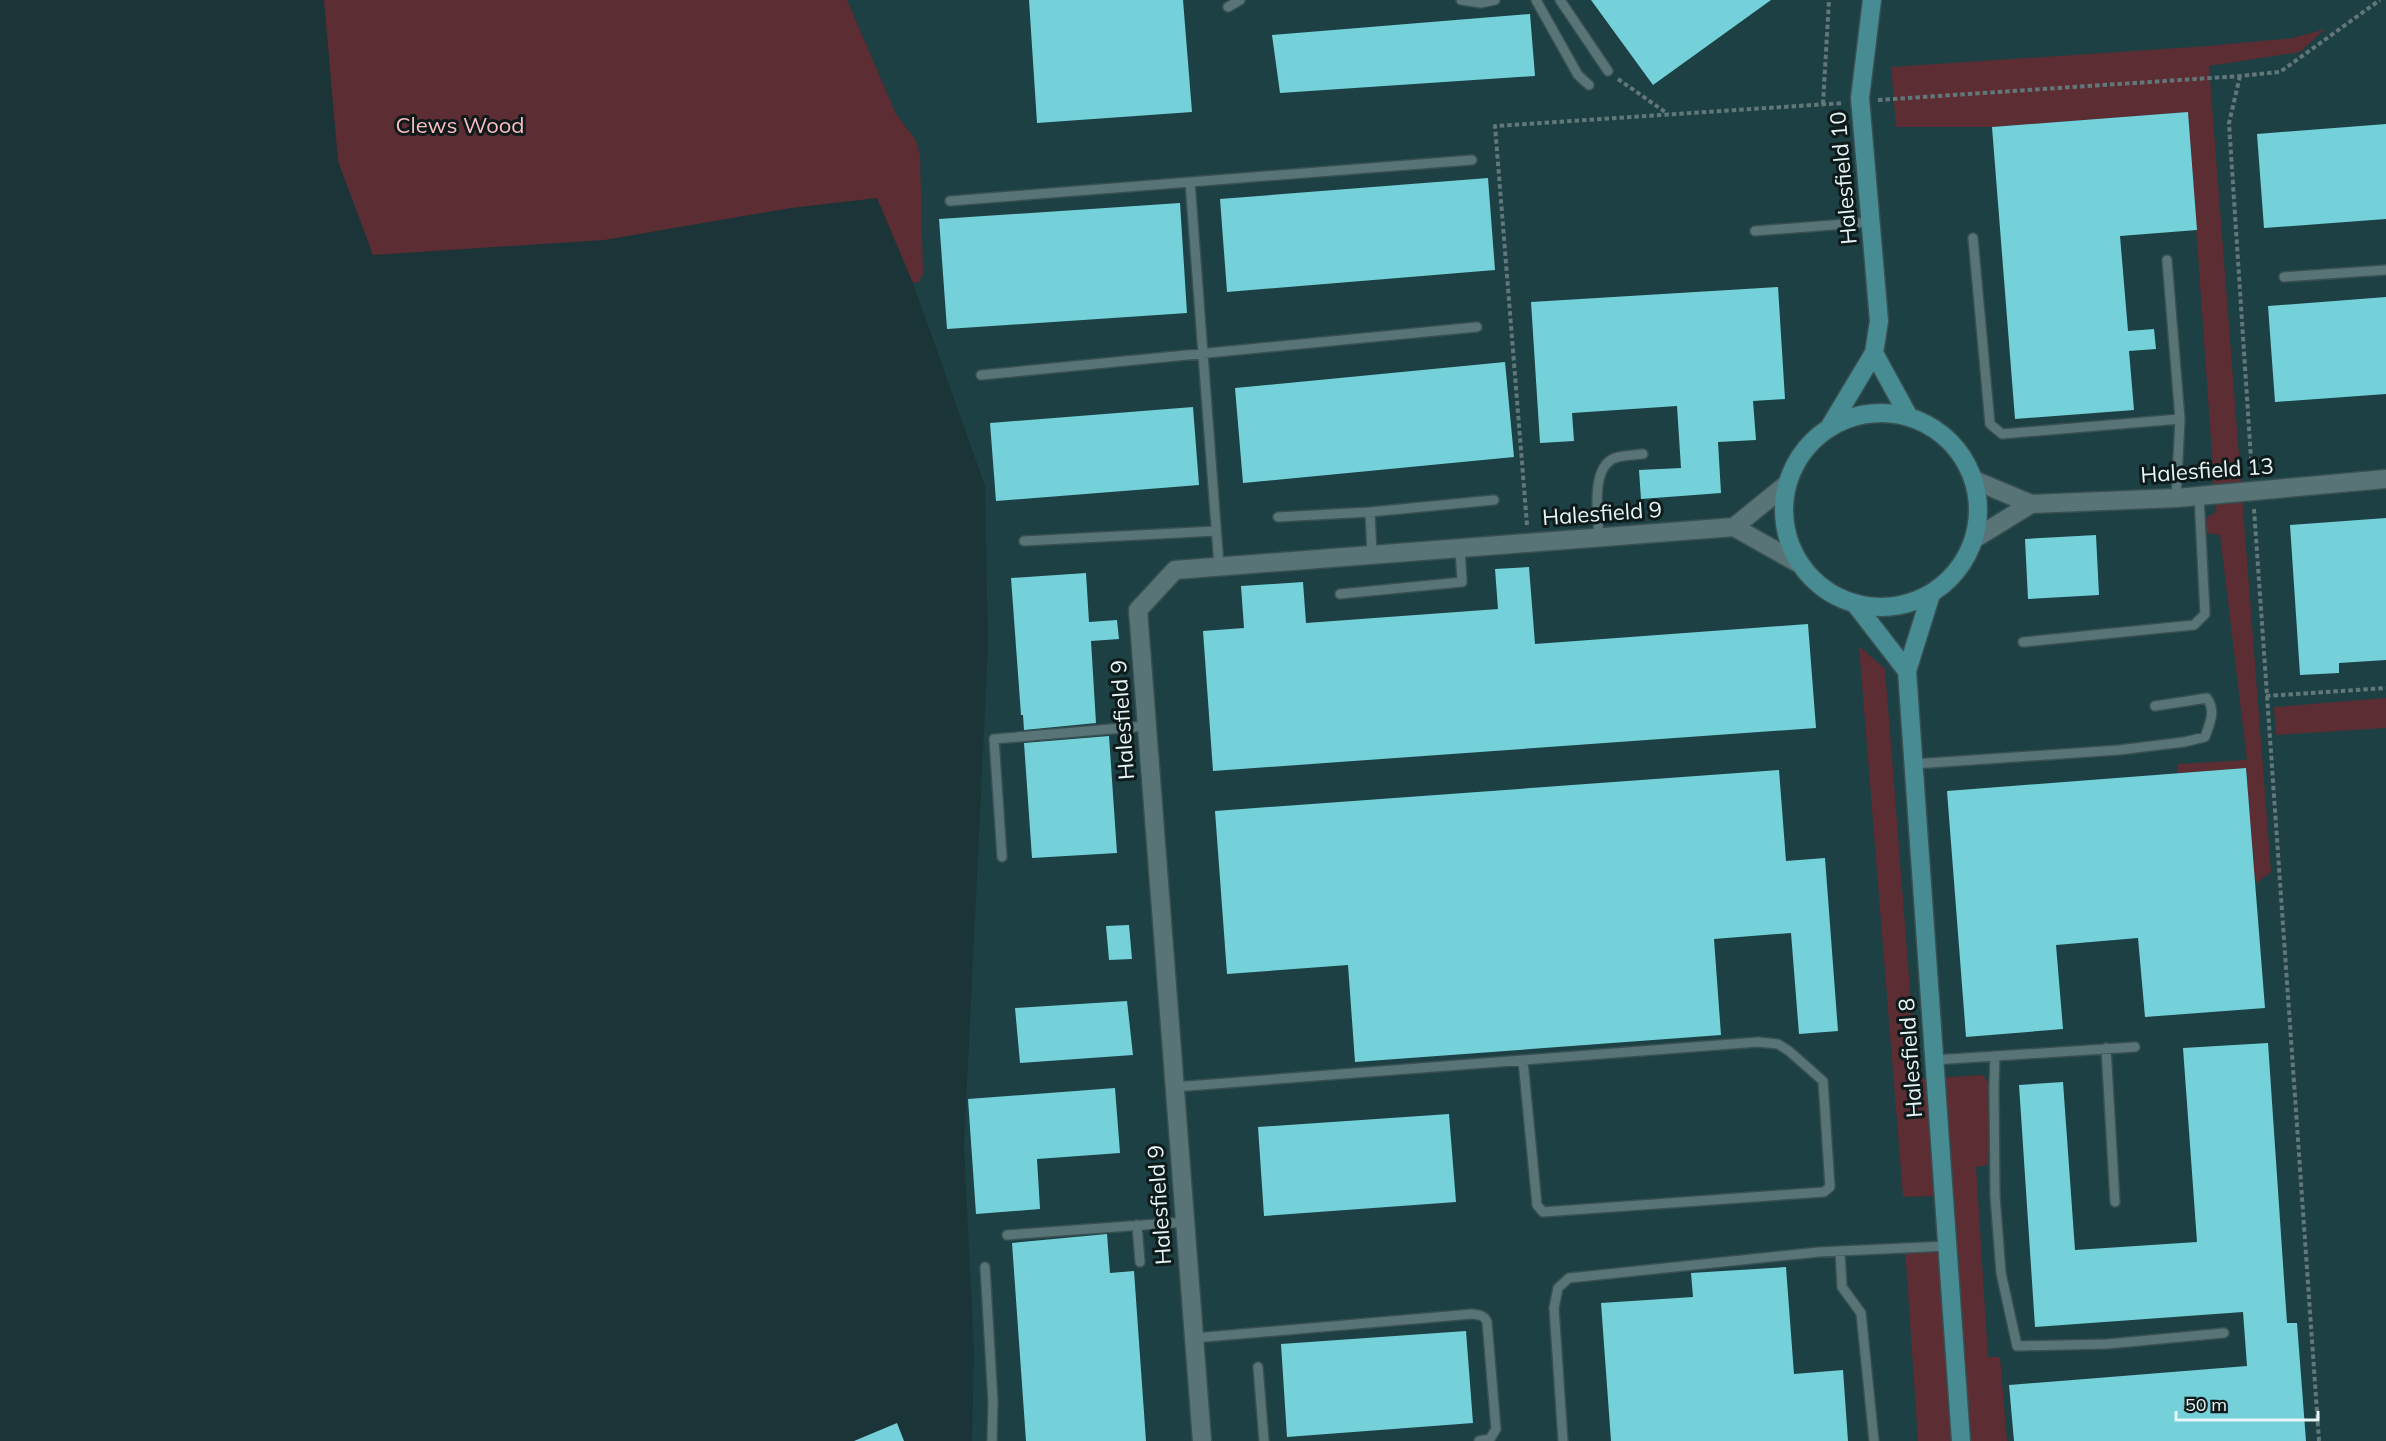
<svg xmlns="http://www.w3.org/2000/svg" width="2386" height="1441" viewBox="0 0 2386 1441" font-family="Mulish,sans-serif">
<style>
.built{fill:#1c4043}
.green{fill:#5c2d32}
.building{fill:#74d1da}
.lines{fill:none;stroke-linecap:round;stroke-linejoin:round}
.lane-casing{stroke:#395052;stroke-width:12}
.street-casing{stroke:#395052;stroke-width:21}
.secondary-casing{stroke:#395052;stroke-width:21}
.path{stroke:#62777a;stroke-width:4;stroke-dasharray:4.5 3;stroke-linecap:butt}
.lane{stroke:#597477;stroke-width:9}
.street{stroke:#597477;stroke-width:18}
.secondary{stroke:#478c92;stroke-width:18}
.labels{text-anchor:middle;stroke-width:6;stroke-linejoin:round;paint-order:stroke}
.park-label{font-size:22px;fill:#f9bcbf;stroke:#0f1a1b}
.street-label{font-size:22px;fill:#e6f5f6;stroke:#0f1a1b}
</style>
<rect width="100%" height="100%" fill="#1b3437"/>
<path class="built" d="M 847,0 L 2386,0 L 2386,1441 L 972,1441 L 974,1353 L 964,1146 L 988,647 L 985,486 L 913,283 L 919,282 L 920,155 L 916,140 L 896,114 Z"/>
<path class="green" d="M 324,0 L 847,0 L 896,114 L 916,140 L 920,155 L 923,274 L 919,282 L 913,283 L 877,198 L 791,208 L 604,240 L 373,255 L 338,161 Z
M 2325,29 L 2300,52 L 2209,66 L 2271,872 L 2255,884 L 2246,768 L 2178,773 L 2178,764 L 2247,760 L 2220,535 L 2205,533 L 2206,518 L 2216,512 L 2188,112 L 1992,127 L 1896,127 L 1891,67 L 2208,46 L 2293,38 Z
M 1859,646 L 1885,669 L 1917,1079 L 1983,1075 L 1991,1087 L 1988,1165 L 1976,1167 L 1988,1357 L 2000,1357 L 2007,1441 L 1918,1441 L 1905,1249 L 1939,1246 L 1934,1196 L 1903,1197 Z
M 2386,698 L 2386,728 L 2276,735 L 2274,707 Z"/>
<path class="building" d="M 1029,0 L 1183,0 L 1192,112 L 1037,123 Z
M 1591,0 L 1771,0 L 1653,85 Z
M 1530,14 L 1535,76 L 1280,93 L 1272,35 Z
M 2188,112 L 2197,230 L 2120,236 L 2128,331 L 2154,329 L 2156,349 L 2129,351 L 2134,410 L 2015,419 L 1992,127 Z
M 2386,124 L 2386,219 L 2264,228 L 2257,134 Z
M 1488,178 L 1495,270 L 1227,292 L 1220,199 Z
M 1180,203 L 1187,313 L 947,329 L 939,219 Z
M 1778,287 L 1785,399 L 1753,401 L 1756,440 L 1718,442 L 1721,493 L 1641,499 L 1639,470 L 1681,468 L 1677,406 L 1572,413 L 1574,441 L 1540,443 L 1531,302 Z
M 2386,297 L 2386,394 L 2275,402 L 2268,306 Z
M 1505,362 L 1514,457 L 1243,483 L 1235,388 Z
M 1193,407 L 1199,485 L 996,501 L 990,423 Z
M 2386,518 L 2386,660 L 2339,663 L 2339,673 L 2300,675 L 2290,525 Z
M 2096,535 L 2099,595 L 2028,599 L 2025,539 Z
M 1529,567 L 1535,644 L 1808,624 L 1816,728 L 1213,771 L 1203,631 L 1244,628 L 1241,586 L 1303,582 L 1306,623 L 1498,609 L 1495,569 Z
M 1086,573 L 1089,622 L 1117,620 L 1119,639 L 1091,641 L 1096,723 L 1024,730 L 1023,715 L 1021,715 L 1011,578 Z
M 1109,736 L 1117,853 L 1032,858 L 1024,743 Z
M 2246,768 L 2265,1008 L 2145,1017 L 2138,938 L 2056,945 L 2063,1029 L 1966,1037 L 1947,791 Z
M 1779,770 L 1786,861 L 1825,858 L 1838,1031 L 1799,1034 L 1791,933 L 1714,939 L 1721,1035 L 1355,1062 L 1348,965 L 1227,974 L 1215,811 Z
M 1129,925 L 1132,959 L 1109,960 L 1106,926 Z
M 1127,1001 L 1133,1055 L 1020,1063 L 1015,1008 Z
M 2268,1043 L 2287,1323 L 2297,1323 L 2306,1441 L 2014,1441 L 2009,1385 L 2247,1366 L 2243,1312 L 2035,1327 L 2019,1085 L 2063,1082 L 2075,1250 L 2197,1242 L 2183,1048 Z
M 1115,1088 L 1120,1153 L 1037,1159 L 1040,1209 L 976,1214 L 968,1099 Z
M 1449,1114 L 1456,1202 L 1264,1216 L 1258,1127 Z
M 1107,1234 L 1110,1273 L 1134,1271 L 1146,1441 L 1026,1441 L 1012,1243 Z
M 1786,1267 L 1794,1374 L 1843,1370 L 1848,1441 L 1611,1441 L 1601,1303 L 1693,1297 L 1691,1273 Z
M 1466,1331 L 1473,1423 L 1287,1437 L 1281,1344 Z
M 897,1423 L 904,1441 L 854,1441 Z"/>
<g class="lines">
<defs>
<path id="lane" d="M 1461,0 L 1481,3 L 1495,0
M 1536,0 L 1578,75 L 1589,85
M 1560,0 L 1608,71
M 1228,7 L 1240,0
M 1190,182 L 1472,160
M 950,201 L 1190,182 L 1219,566
M 1755,231 L 1871,222
M 1973,238 L 1990,424 L 2002,434 L 2180,419
M 2167,260 L 2180,419 L 2176,498
M 2284,277 L 2386,270
M 981,375 L 1477,327
M 1278,517 L 1370,512
M 1599,537 C 1598,517 1590,467 1615,458 C 1623,455 1635,455 1643,454
M 1024,541 L 1216,531
M 1372,555 L 1370,512 L 1494,500
M 1340,594 L 1462,582 L 1460,548
M 2023,642 L 2194,625 L 2205,614 L 2199,496
M 1914,764 L 2119,750 L 2184,742 L 2205,737 C 2210,723 2216,711 2207,698 L 2155,706
M 1002,857 L 994,739 L 1146,726
M 2106,1048 L 2115,1202
M 1995,1056 L 1994,1087 L 1995,1196 L 2001,1273 L 2017,1346 L 2107,1344 L 2224,1333
M 1934,1060 L 2135,1047
M 1174,1087 L 1758,1042 L 1778,1044 L 1789,1051 L 1823,1081 L 1830,1187 L 1824,1192 L 1543,1212 L 1537,1205 L 1523,1061
M 1137,1225 L 1140,1262
M 1007,1235 L 1185,1222
M 1840,1251 L 1842,1287 L 1861,1313 L 1874,1441
M 985,1267 L 993,1402 L 992,1441
M 1194,1338 L 1472,1314 C 1480,1315 1484,1315 1487,1322 L 1496,1429 L 1490,1439 L 1479,1441
M 1258,1367 L 1264,1441
M 1563,1441 L 1554,1308 L 1558,1288 L 1569,1278 L 1819,1252 L 1947,1246"/>
<path id="street" d="M 1974,480 L 2031,504 L 2176,498 L 2386,479
M 1734,527 L 1787,484
M 1974,539 L 2031,504
M 1202,1441 L 1138,610 L 1175,570 L 1734,527 L 1796,562"/>
<path id="secondary" d="M 1874,353 L 1909,417
M1784 510a97 97 0 1 1 194 0a97 97 0 1 1-194 0Z
M 1829,428 L 1874,353 L 1879,321 L 1860,98 L 1872,0
M 1931,594 L 1907,671 L 1961,1441
M 1856,605 L 1907,671"/>
</defs>
<use href="#lane" class="lane-casing"/>
<use href="#street" class="street-casing"/>
<use href="#secondary" class="secondary-casing"/>
<path class="path" d="M 2240,76 L 2229,123 L 2252,474
M 1618,79 L 1668,114
M 1878,100 L 2240,76 L 2280,72 L 2380,0
M 1823,104 L 1829,0
M 2254,509 L 2319,1441
M 1527,525 L 1495,126 L 1843,103
M 2266,696 L 2386,688"/>
<use href="#lane" class="lane"/>
<use href="#street" class="street"/>
<use href="#secondary" class="secondary"/>
</g>
<g class="labels">
<g class="park-label">
<text x="460" y="133">Clews Wood</text>
</g>
<g class="street-label">
<text transform="translate(1843 178) rotate(-95)" y="8">Halesfield 10</text>
<text transform="translate(2207 470) rotate(-4)" y="8">Halesfield 13</text>
<text transform="translate(1602 513) rotate(-4)" y="8">Halesfield 9</text>
<text transform="translate(1122 720) rotate(-94)" y="8">Halesfield 9</text>
<text transform="translate(1910 1058) rotate(-94)" y="8">Halesfield 8</text>
<text transform="translate(1159 1205) rotate(-94)" y="8">Halesfield 9</text>
</g>
</g>
<path d="M2176 1411v9h142v-9" fill="none" stroke="#e6f5f6" stroke-width="3"/>
<text x="2185" y="1411" font-size="18" fill="#e6f5f6" stroke="#0f1a1b" stroke-width="4.5" paint-order="stroke">50 m</text>
</svg>
